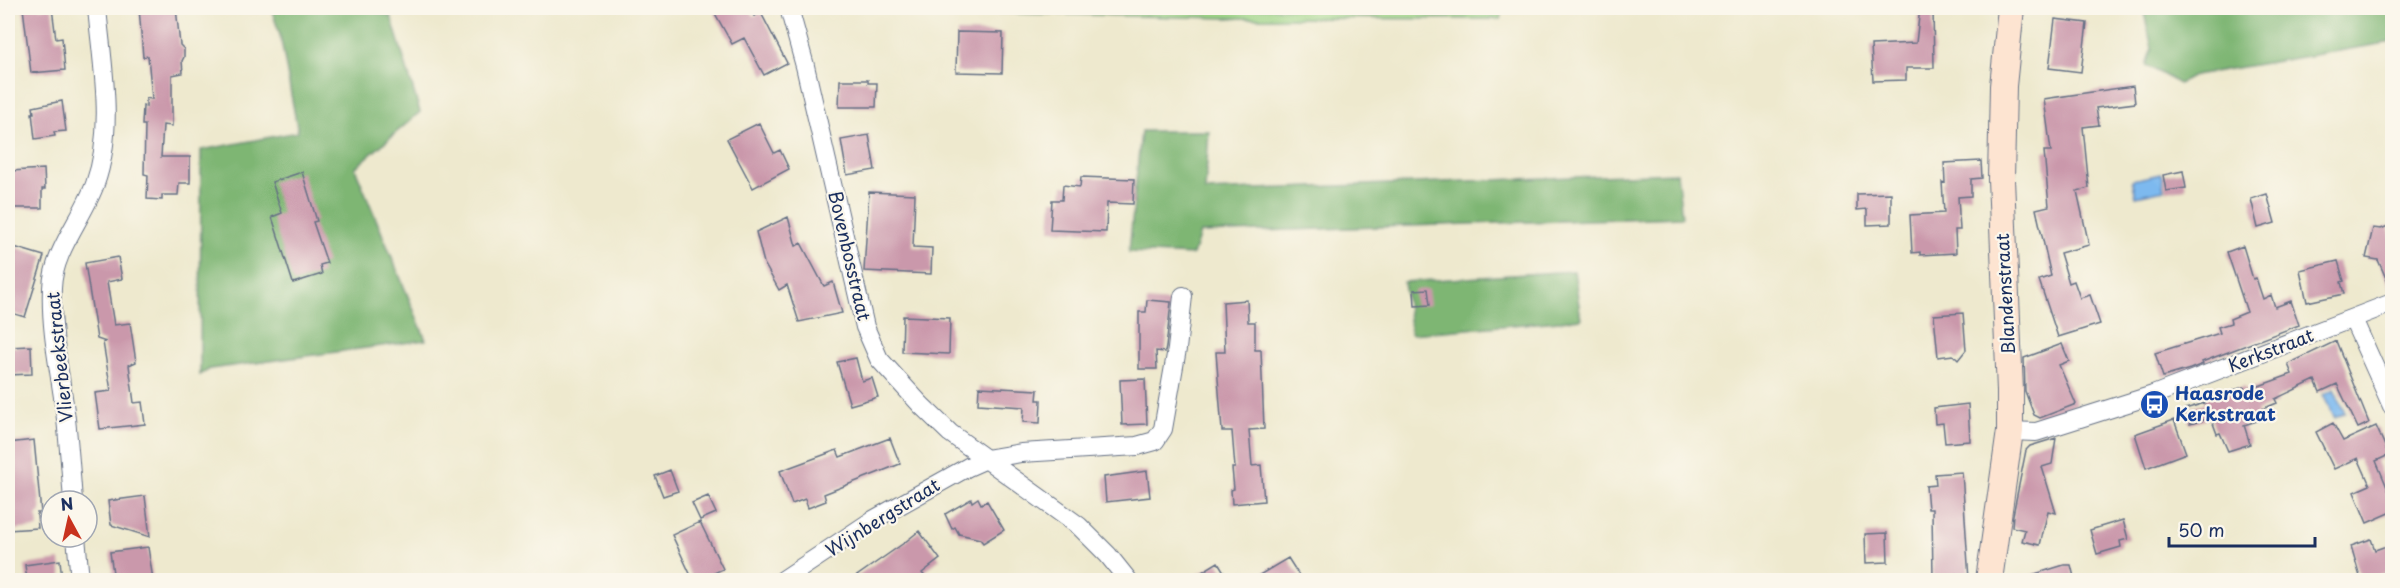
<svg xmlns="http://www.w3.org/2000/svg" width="2400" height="588" viewBox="0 0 2400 588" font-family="'Playpen Sans',sans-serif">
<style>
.green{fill:#9ed486;stroke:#5c8272;stroke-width:1.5}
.forest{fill:#7eb673;stroke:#4c7268;stroke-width:1.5}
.water{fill:#7db9ef;stroke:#4c74a6;stroke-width:1.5}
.building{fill:#ca98ab}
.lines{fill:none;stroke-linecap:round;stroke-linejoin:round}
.street-casing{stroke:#657085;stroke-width:20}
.secondary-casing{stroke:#657085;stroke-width:28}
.street{stroke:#fff;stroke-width:18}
.secondary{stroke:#fde4d1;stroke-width:26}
.labels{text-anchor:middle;stroke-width:4.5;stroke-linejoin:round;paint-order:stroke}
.street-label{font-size:18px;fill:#1b2f5e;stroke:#fbf7ec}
.transit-label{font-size:18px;font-weight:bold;fill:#164399;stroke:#fbf7ec;text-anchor:start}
</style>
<rect width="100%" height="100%" fill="#fbf7ec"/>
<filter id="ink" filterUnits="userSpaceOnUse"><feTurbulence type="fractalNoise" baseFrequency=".0167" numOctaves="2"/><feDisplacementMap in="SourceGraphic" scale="12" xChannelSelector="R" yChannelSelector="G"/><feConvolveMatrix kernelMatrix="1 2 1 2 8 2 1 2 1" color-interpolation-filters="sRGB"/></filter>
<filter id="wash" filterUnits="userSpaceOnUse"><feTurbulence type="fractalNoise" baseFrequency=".008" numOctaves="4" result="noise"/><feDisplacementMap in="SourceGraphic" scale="24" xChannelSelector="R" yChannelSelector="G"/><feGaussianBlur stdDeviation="1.35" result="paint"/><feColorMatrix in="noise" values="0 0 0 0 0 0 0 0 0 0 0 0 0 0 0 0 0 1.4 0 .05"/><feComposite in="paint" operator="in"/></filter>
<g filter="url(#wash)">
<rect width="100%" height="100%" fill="#eee9ce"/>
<path class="green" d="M 997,8 L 1503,8 L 1500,19 L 1231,18 L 997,13 Z"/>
<path class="forest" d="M 271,8 L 360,8 L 391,16 L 420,112 L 355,168 L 426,340 L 210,369 L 200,375 L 201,150 L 298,132 L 280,35 Z
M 2143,8 L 2392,8 L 2392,42 L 2195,75 L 2179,84 L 2146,65 L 2152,48 Z
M 1141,131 L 1209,131 L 1205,191 L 1677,173 L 1682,217 L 1200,233 L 1193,255 L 1129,252 Z
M 1574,271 L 1581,319 L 1411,334 L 1404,282 Z"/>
<path class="water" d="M 2161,174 L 2164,190 L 2136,196 L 2132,180 Z
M 2334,389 L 2345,413 L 2335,418 L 2323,395 Z"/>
<g id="blocks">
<path class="building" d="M 23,8 L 52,8 L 56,39 L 62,38 L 65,70 L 31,73 Z
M 139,8 L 176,8 L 180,45 L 184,49 L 184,57 L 182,61 L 183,73 L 172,75 L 172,126 L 163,125 L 161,157 L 190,157 L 190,183 L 179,183 L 178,195 L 162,195 L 162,200 L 147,199 L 148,175 L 144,174 L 145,125 L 142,125 L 143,106 L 146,107 L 146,98 L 152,99 L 148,56 L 143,57 Z
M 712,8 L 749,8 L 754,16 L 761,13 L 787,63 L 764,75 L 744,38 L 732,44 Z
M 1920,8 L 1933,8 L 1934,68 L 1906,68 L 1906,80 L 1873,81 L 1871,45 L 1916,43 Z
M 2055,19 L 2087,23 L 2081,72 L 2049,68 Z
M 957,32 L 1003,33 L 1002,73 L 956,72 Z
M 840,80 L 868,80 L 868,83 L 877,83 L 876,107 L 839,107 Z
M 2133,86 L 2135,103 L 2096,108 L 2099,125 L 2083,127 L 2089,188 L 2077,191 L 2089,245 L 2060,253 L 2069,283 L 2074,281 L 2080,298 L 2090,295 L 2100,324 L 2058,337 L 2039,280 L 2051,276 L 2036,209 L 2049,206 L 2044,151 L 2051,151 L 2044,99 Z
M 62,101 L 66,131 L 54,132 L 55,136 L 35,139 L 32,113 L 34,113 L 33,107 Z
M 759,123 L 774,153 L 780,150 L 789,169 L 753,188 L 727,139 Z
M 869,135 L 875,170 L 847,175 L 841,140 Z
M 1981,161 L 1982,178 L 1971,179 L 1971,196 L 1958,197 L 1960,230 L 1955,230 L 1956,253 L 1920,255 L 1920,252 L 1912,253 L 1910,215 L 1944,213 L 1942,182 L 1945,183 L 1944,163 Z
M 44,169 L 45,189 L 42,189 L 42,208 L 8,208 L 8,181 L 11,181 L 11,171 Z
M 2183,171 L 2186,188 L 2166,191 L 2163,175 Z
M 302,172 L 317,221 L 313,222 L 327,263 L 320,265 L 322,274 L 293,283 L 272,217 L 282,213 L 272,182 Z
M 1081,177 L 1134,179 L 1133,204 L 1107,203 L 1106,232 L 1050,230 L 1052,200 L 1062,200 L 1063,185 L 1080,187 Z
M 869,192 L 915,194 L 913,247 L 932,248 L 931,274 L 864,271 Z
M 1891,193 L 1891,224 L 1867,225 L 1867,209 L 1857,210 L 1857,194 Z
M 2267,194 L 2275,223 L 2258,228 L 2251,199 Z
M 788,217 L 796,246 L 801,243 L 824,286 L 833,282 L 842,313 L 799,322 L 787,285 L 779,290 L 764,263 L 756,232 Z
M 2388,226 L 2392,238 L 2392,292 L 2378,260 L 2366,258 L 2373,228 L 2381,229 Z
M 2243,246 L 2253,279 L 2256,278 L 2263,299 L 2271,295 L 2275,307 L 2291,301 L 2299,325 L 2202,362 L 2203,364 L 2190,369 L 2163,377 L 2155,353 L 2220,333 L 2218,327 L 2231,323 L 2230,319 L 2247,312 L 2227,252 Z
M 14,247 L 44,256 L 25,317 L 8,312 L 8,266 Z
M 118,257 L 122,279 L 107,282 L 114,325 L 130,323 L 136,362 L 129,365 L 134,403 L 142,402 L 145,424 L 100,429 L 95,393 L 111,391 L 103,342 L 106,342 L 97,339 L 85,263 Z
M 2338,261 L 2344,281 L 2341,282 L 2344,294 L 2307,302 L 2300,270 Z
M 1428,289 L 1430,305 L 1415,306 L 1414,290 Z
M 1147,300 L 1171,302 L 1166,347 L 1165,352 L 1156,351 L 1157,369 L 1139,369 L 1139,312 L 1146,312 Z
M 1247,300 L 1248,322 L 1255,322 L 1255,350 L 1261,350 L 1264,429 L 1249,430 L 1252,466 L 1261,465 L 1264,501 L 1232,504 L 1231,490 L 1234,489 L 1232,468 L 1235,468 L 1232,431 L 1222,431 L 1216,352 L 1225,352 L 1223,302 Z
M 1963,313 L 1966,350 L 1958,360 L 1953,355 L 1938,357 L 1934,315 Z
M 903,316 L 950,318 L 949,354 L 902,352 Z
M 2336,341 L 2369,423 L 2358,428 L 2337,384 L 2320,392 L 2315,380 L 2275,399 L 2277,403 L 2257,411 L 2260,420 L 2244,425 L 2250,444 L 2228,451 L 2220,433 L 2217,434 L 2211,418 L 2190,424 L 2185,409 L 2205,403 L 2204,399 L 2244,387 L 2245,391 L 2292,374 L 2288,364 Z
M 2062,344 L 2069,361 L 2059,365 L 2076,404 L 2040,418 L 2034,415 L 2025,391 L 2024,358 Z
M 31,346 L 32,374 L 8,375 L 8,347 Z
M 856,358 L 862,381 L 872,378 L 878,397 L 850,405 L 837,362 Z
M 1145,379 L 1147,424 L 1122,425 L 1120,380 Z
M 979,387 L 1038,390 L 1037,400 L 1041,400 L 1040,423 L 1023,422 L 1024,407 L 978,404 Z
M 1968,404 L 1970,441 L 1945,443 L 1943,423 L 1935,424 L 1934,408 Z
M 2174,420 L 2186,453 L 2146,468 L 2135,434 Z
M 2333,423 L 2343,441 L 2376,426 L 2389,455 L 2376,461 L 2392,499 L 2392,512 L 2367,523 L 2354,492 L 2370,485 L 2358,458 L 2334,469 L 2316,432 Z
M 890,438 L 900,464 L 824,494 L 826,501 L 808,508 L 805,499 L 792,504 L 780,471 L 837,450 L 840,457 Z
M 2056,438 L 2052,464 L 2042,467 L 2056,513 L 2048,511 L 2040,545 L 2022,541 L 2025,530 L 2012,527 L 2013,515 L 2026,450 L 2030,446 Z
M 34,440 L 41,513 L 37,513 L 38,528 L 8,530 L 8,443 Z
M 670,470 L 678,491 L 663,496 L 655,476 Z
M 1147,471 L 1150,497 L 1106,502 L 1104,477 Z
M 1962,472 L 1969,580 L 1933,580 L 1932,509 L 1928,509 L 1926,486 L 1936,485 L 1935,474 Z
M 145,496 L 150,537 L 111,525 L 108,501 Z
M 708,496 L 716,513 L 700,520 L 692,503 Z
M 978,498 L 981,504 L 987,501 L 1004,530 L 983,543 L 980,539 L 959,534 L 955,527 L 952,529 L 945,514 L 971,499 L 972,502 Z
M 2123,520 L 2128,539 L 2120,541 L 2121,547 L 2097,554 L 2090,530 Z
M 700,522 L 723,569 L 699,580 L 693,580 L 672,535 Z
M 919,531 L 940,559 L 922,573 L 928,580 L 851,580 L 904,543 Z
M 1887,533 L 1888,562 L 1866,563 L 1865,534 Z
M 2371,539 L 2375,550 L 2392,544 L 2392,571 L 2361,580 L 2351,546 Z
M 148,547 L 153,580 L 114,580 L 110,552 Z
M 1288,558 L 1302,580 L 1251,580 Z
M 60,560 L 62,580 L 27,580 L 25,565 Z
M 1218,562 L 1229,580 L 1189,580 Z
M 2064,565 L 2071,565 L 2074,577 L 2063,580 L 2026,580 L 2025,577 Z"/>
</g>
</g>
<g filter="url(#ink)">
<use href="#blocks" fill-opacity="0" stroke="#657085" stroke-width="1.5"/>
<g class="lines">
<defs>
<path id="street" d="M 789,8 L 805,66 L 865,327 L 879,359 L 921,405 L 950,433 L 1079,526 L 1108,555 L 1128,580
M 2353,319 L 2392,406
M 2010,431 L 2036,432 L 2153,395 L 2392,303
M 73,501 C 71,474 69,446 66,419 C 61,376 50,332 52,288 C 53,251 83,218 95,184 C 115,128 102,65 97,8
M 76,537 L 80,580
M 783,580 L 873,520 L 968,467 L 986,459 L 1021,453 L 1137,446 L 1155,441 L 1163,429 L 1177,349 L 1183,296"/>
<path id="secondary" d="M 1989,580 L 2010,431 L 2010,391 L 2001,179 L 2003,86 L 2011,8"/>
</defs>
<use href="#street" class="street-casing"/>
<use href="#secondary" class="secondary-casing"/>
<use href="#street" class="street"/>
<use href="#secondary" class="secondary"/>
</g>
</g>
<defs>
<symbol id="bus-disc" viewBox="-11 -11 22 22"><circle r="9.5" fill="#1a4fb4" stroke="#fbf7ec"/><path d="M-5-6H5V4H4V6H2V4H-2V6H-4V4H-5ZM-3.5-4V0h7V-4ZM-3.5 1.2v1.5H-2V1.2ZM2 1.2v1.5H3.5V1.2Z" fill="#fff"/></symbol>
</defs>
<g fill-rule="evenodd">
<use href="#bus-disc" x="2138" y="388" width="33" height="33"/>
</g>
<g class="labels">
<g class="street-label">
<text transform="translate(849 256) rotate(77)" y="6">Bovenbosstraat</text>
<text transform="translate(2006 294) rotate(-93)" y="6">Blandenstraat</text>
<text transform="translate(2271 351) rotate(-21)" y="6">Kerkstraat</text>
<text transform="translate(60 357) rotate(-96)" y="6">Vlierbeekstraat</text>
<text transform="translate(883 518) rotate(-32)" y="6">Wijnbergstraat</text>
</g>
<g class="transit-label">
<text x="2175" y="400">Haasrode<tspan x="2175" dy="21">Kerkstraat</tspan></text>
</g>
</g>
<rect width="2400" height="588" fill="none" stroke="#fbf7ec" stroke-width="30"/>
<g transform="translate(69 519) rotate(352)"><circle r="28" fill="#fbf7ec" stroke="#a1a7b3" stroke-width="1.5"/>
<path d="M0-4.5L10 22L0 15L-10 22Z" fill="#c8321e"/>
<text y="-9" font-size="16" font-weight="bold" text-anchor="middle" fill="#1b2f5e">N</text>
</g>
<path d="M2169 537v9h146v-9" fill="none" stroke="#1b2f5e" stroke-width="3"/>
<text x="2178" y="537" font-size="18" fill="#1b2f5e" stroke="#fbf7ec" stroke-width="4.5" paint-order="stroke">50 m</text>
</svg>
